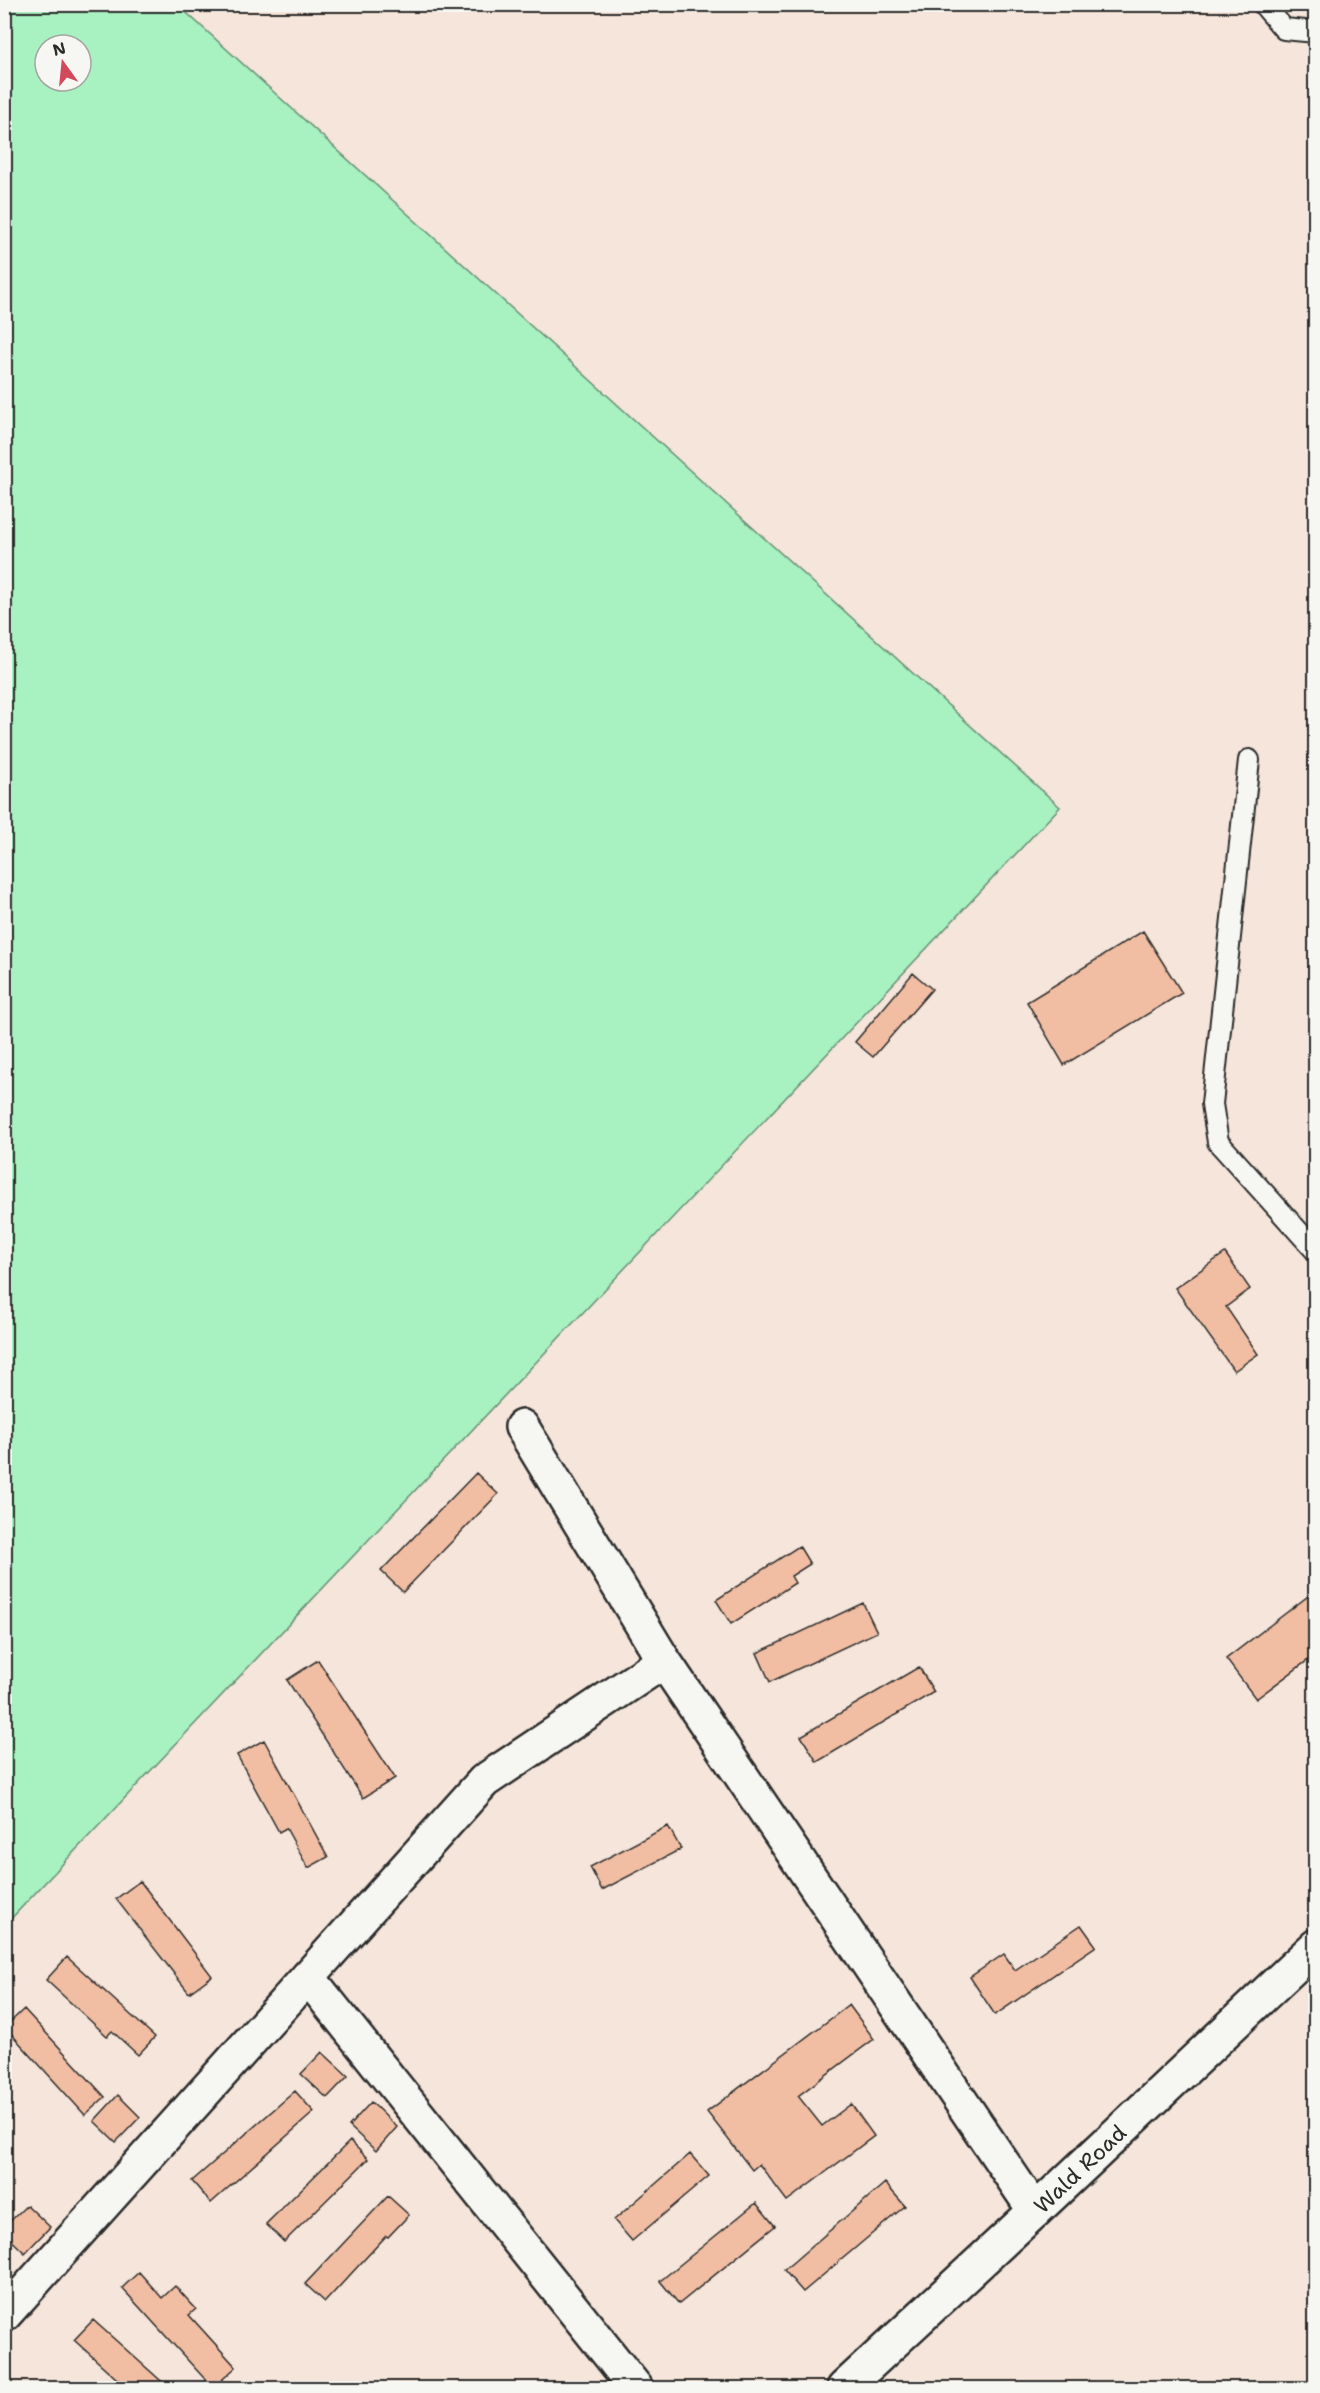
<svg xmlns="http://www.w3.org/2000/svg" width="1320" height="2393" viewBox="0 0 1320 2393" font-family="'Shantell Sans',sans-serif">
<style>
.green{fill:#a8f1c0;stroke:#6a8e76;stroke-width:1.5;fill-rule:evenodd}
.building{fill:#f2bea3;stroke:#2b2b2b;stroke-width:1.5}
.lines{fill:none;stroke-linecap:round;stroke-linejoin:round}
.service-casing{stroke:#2b2b2b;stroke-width:24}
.minor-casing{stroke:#2b2b2b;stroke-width:38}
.service{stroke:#f6f6f2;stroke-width:20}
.minor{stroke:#f6f6f2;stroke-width:33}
.labels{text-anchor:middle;stroke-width:6;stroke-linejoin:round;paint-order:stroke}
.street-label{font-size:22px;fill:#2b2b2b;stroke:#f6f6f2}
</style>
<rect width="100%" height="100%" fill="#f5e5da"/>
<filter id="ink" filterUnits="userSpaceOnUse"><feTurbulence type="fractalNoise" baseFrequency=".0167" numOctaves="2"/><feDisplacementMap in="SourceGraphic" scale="12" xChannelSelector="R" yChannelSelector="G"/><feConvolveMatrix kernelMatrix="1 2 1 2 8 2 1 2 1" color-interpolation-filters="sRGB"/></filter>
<g filter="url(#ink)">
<path class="green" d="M 5,4 L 178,5 L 1060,807 L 5,1925 ZM 45,45 L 81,45 L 81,81 L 45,81 Z"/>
<path class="building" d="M 1143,931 L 1182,993 L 1064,1065 L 1027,1002 Z
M 913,973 L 932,989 L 873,1057 L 855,1042 Z
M 1225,1253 L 1250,1289 L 1226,1307 L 1258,1354 L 1234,1371 L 1175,1288 Z
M 476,1473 L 498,1494 L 403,1592 L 381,1571 Z
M 799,1546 L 810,1564 L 791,1576 L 795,1583 L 731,1624 L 716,1600 Z
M 1316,1590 L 1316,1654 L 1256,1699 L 1226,1659 Z
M 863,1603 L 877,1632 L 770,1682 L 757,1653 Z
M 318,1660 L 395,1778 L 363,1798 L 287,1680 Z
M 919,1667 L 934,1692 L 817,1762 L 801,1736 Z
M 264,1740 L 328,1857 L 308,1868 L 286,1828 L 279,1832 L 237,1755 Z
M 668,1826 L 681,1849 L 602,1890 L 590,1867 Z
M 140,1881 L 212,1976 L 189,1993 L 116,1899 Z
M 1081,1925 L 1096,1946 L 995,2015 L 970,1977 L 1004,1954 L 1015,1970 Z
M 67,1957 L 155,2037 L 138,2055 L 112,2031 L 107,2036 L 46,1980 Z
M 849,2005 L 874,2039 L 798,2096 L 822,2126 L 851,2104 L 874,2136 L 787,2201 L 759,2164 L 752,2170 L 707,2112 Z
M 24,2009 L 105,2097 L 85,2115 L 5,2027 Z
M 322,2052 L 348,2076 L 327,2098 L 301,2074 Z
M 295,2091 L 314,2112 L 211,2203 L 192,2181 Z
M 118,2095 L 140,2117 L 116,2142 L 94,2121 Z
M 371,2102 L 397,2127 L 376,2151 L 349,2126 Z
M 350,2141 L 368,2159 L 284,2242 L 266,2224 Z
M 690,2154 L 709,2176 L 632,2241 L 614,2220 Z
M 885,2183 L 905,2206 L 803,2292 L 784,2270 Z
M 388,2196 L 409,2215 L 388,2237 L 386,2236 L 325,2302 L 305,2284 Z
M 756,2203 L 775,2226 L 679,2304 L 660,2281 Z
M 27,2205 L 50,2227 L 25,2253 L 4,2233 L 4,2227 Z
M 139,2272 L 162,2298 L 175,2286 L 196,2309 L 189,2315 L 236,2367 L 213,2388 L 122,2288 Z
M 93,2320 L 169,2388 L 127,2388 L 74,2340 Z"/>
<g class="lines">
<defs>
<path id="service" d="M 1263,4 L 1284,29 L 1316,32
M 1249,760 L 1212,1104 L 1218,1142 L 1316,1251"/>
<g id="minor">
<path d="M 522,1427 L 664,1661 L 1035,2211"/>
<path d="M 308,1977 L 636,2388"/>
<path d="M 4,2315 L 484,1781 L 664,1661"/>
<path id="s1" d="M 844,2388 L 1035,2211 L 1316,1946"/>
</g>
</defs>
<use href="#service" class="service-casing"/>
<use href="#minor" class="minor-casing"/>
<use href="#service" class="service"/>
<use href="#minor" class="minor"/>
</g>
</g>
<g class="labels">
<g class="street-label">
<text dy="8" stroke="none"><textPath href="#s1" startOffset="322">Wald Road</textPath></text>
</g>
</g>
<rect width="1320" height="2393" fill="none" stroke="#f6f6f2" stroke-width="24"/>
<rect x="12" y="12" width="1296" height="2369" fill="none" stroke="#2b2b2b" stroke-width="2" filter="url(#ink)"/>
<g transform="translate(63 63) rotate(345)"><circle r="28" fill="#f6f6f2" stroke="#a5a5a2" stroke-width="1.5"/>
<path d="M0-4.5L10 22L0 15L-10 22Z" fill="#d1495b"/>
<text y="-9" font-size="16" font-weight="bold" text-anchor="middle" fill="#2b2b2b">N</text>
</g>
</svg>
